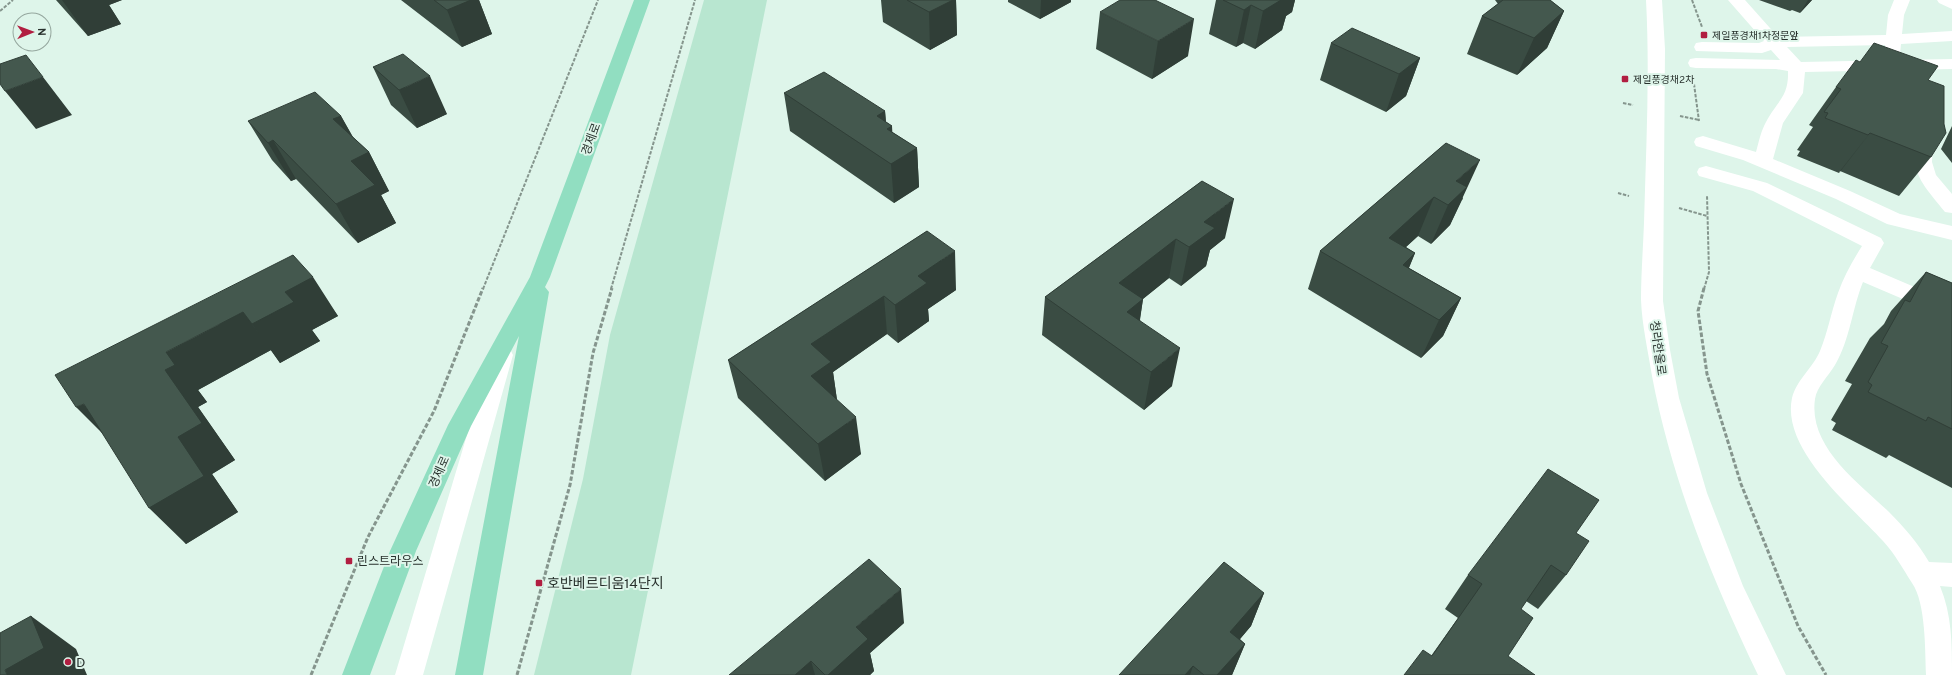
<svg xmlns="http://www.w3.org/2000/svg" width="1952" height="675" viewBox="0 0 1952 675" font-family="Overpass,'Noto Sans KR',sans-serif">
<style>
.green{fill:#b8e6d0}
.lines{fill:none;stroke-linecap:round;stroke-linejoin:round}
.path-far1{stroke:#85958d;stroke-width:2;stroke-dasharray:3.5 1.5;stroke-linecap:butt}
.path{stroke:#85958d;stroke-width:3;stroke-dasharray:4.5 2;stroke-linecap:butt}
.minor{fill:#fff;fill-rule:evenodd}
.major{fill:#91dec1;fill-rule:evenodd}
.wall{fill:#3a4c43}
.shaded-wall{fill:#303e37}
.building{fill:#44584e;stroke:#303e37}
.poi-dot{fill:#b11e41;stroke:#def5ea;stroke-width:1.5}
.labels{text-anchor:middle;stroke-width:4;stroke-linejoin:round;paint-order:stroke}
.far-poi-label{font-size:10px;fill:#28312d;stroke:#def5ea;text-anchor:start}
.street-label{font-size:12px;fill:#28312d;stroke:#def5ea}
.poi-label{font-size:12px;fill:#28312d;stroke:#def5ea;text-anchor:start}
.near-poi-label{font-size:14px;fill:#28312d;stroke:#def5ea;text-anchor:start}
</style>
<rect width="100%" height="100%" fill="#def5ea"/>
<path class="green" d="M 704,0 L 767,0 L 631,675 L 534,675 L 583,479 L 610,335 Z"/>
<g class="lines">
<path class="path-far1" d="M 1692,0 L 1702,27
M 0,11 L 13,0
M 1694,84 L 1699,121
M 1623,103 L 1633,105
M 1680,116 L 1699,120
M 1618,193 L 1629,196
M 1679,208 L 1707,216
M 483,289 L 598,0
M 611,289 L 695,0
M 1704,289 L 1709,272 L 1707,195"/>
<path class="path" d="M 1704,288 L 1698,311 L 1707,374 L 1741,484 L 1798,626 L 1826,675
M 311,675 L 368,537 L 434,411 L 483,288
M 517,675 L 570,485 L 593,353 L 612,288"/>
<path class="minor" d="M 1646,0 L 1662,0 L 1665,49 L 1663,301 L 1670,350 L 1679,398 L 1707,493 L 1743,586 L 1786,675 L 1758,675 C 1712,579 1672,481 1652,376 C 1648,351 1642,325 1641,300 C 1641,275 1643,249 1644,223 C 1646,149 1650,74 1646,0 Z
M 1728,0 L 1745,0 L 1778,37 L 1886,35 L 1888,15 L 1894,0 L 1910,0 L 1904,15 L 1902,34 L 1952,31 L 1952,41 L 1901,44 L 1900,54 L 1898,58 L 1892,59 L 1886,58 L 1884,54 L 1885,45 L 1787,47 L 1801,62 L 1952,59 L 1952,69 L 1805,72 L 1803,93 L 1783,123 L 1773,159 L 1850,191 L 1900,214 L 1952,226 L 1952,240 L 1887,224 L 1836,199 L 1743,160 L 1696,146 L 1694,142 L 1696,138 L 1703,136 L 1756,152 C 1759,141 1761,131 1766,122 C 1777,101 1789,97 1788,71 L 1776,69 L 1696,68 L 1690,67 L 1688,63 L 1690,59 L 1696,58 L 1780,60 L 1771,50 L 1762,53 L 1696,51 L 1694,47 L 1696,43 L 1702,42 L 1759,43 L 1764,41 Z
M 1937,0 L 1952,0 L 1952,9 L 1939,3 Z
M 1924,129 L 1930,131 L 1933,135 L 1932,162 L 1936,175 L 1952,194 L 1952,213 L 1945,212 C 1928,190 1913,178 1914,149 C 1915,143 1914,136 1918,131 Z
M 1706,166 L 1767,183 L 1881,238 L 1884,243 L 1870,268 L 1952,303 L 1952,320 L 1863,282 C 1852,309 1850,340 1835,365 C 1828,377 1817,386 1815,399 C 1808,447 1859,483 1889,512 C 1904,527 1918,543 1929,562 L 1952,563 L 1952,587 L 1940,586 C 1952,615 1952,644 1952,675 L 1926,675 C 1925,651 1926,603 1912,583 C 1903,569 1895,554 1883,541 C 1852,507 1781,450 1792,398 C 1797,379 1813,368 1820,351 C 1828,332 1831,312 1838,293 C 1844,276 1852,262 1862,246 L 1753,191 L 1699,176 L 1697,172 L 1699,168 Z
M 502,347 L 510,349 L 513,355 L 423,675 L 395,675 L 491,355 L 494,349 Z"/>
<path class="major" d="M 634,0 L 650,0 L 550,277 L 545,287 L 549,292 L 483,675 L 455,675 L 519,336 L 471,426 L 416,551 L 370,675 L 342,675 L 390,551 L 448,425 L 530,277 Z"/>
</g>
<path class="wall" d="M 56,0 L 122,0 L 109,5 L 121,24 L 88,36 Z
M 401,0 L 479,0 L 492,34 L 462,47 Z
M 881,0 L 956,0 L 957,35 L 930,50 L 883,22 Z
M 1008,0 L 1071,0 L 1071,2 L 1040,19 L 1008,2 Z
M 1216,0 L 1295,0 L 1292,12 L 1286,16 L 1282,30 L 1255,49 L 1243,43 L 1236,47 L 1209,34 Z
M 1495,0 L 1550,0 L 1564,11 L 1547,48 L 1517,75 L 1467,54 L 1482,16 L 1498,4 Z
M 1759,0 L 1812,0 L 1800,13 L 1792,10 L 1790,11 Z
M 1100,12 L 1188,56 L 1152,79 L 1096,49 Z
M 1331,43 L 1420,58 L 1406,96 L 1386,112 L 1320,80 Z
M 1860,62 L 1928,80 L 1931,157 L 1899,196 L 1840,171 L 1839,173 L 1797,156 L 1800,151 L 1797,150 L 1813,127 L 1809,125 L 1836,87 Z
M 373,67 L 447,114 L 417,128 L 391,105 Z
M 784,93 L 885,111 L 886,122 L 892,126 L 892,132 L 917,148 L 919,187 L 894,203 L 790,131 Z
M 341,116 L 353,137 L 369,152 L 389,191 L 381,195 L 396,223 L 358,243 L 296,179 L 291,181 L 272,160 L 248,121 Z
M 1952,126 L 1952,163 L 1941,149 Z
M 1446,143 L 1463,199 L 1462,200 L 1450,225 L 1431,244 L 1418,236 L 1406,247 L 1415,253 L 1409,268 L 1461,298 L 1443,336 L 1421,358 L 1308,289 L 1320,251 Z
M 1202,181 L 1225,238 L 1210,250 L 1206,266 L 1181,286 L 1169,278 L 1143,299 L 1140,320 L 1172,386 L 1144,410 L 1042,335 L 1045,297 Z
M 927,231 L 956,290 L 928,309 L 929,321 L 898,343 L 887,334 L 833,372 L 837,400 L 861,454 L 825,481 L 738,398 L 728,360 Z
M 293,255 L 338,316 L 312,330 L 320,341 L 280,363 L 271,350 L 198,390 L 207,402 L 198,407 L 235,460 L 212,474 L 238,512 L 186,544 L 103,434 Z
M 1926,272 L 1952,283 L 1952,488 L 1889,455 L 1886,458 L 1832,430 L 1836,423 L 1831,420 L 1852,384 L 1845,381 L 1870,338 L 1884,324 L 1891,311 Z
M 1576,533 L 1566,575 L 1538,609 L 1526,601 L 1431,656 L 1458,618 L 1445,609 L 1468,575 Z
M 1264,593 L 1251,626 L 1240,639 L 1245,644 L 1232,675 L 1119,675 Z
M 904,623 L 870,653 L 874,671 L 870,675 L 729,675 Z"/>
<path class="shaded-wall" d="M 62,0 L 122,0 L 109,5 L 121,24 L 88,36 Z
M 463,0 L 479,0 L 492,34 L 462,47 L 447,10 Z
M 953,0 L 956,0 L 957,35 L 930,50 L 929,12 Z
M 1041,0 L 1071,0 L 1071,2 L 1040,19 Z
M 1277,0 L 1295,0 L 1292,12 L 1286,16 L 1282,30 L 1255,49 L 1263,11 Z
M 1808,0 L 1812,0 L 1800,13 Z
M 1251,5 L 1243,43 L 1236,47 L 1244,10 Z
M 1564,11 L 1547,48 L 1517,75 L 1534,38 Z
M 1194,19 L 1188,56 L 1152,79 L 1158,41 Z
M 1420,58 L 1406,96 L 1386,112 L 1399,74 Z
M 430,76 L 447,114 L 417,128 L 399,90 Z
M 43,77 L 72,115 L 36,129 L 5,91 Z
M 885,111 L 888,149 L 877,116 Z
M 341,116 L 362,154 L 333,119 Z
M 892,126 L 894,162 L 917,148 L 919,187 L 894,203 L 891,164 L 887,129 Z
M 1870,133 L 1840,171 L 1839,173 Z
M 273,140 L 296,179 L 291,181 L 268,143 Z
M 369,152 L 389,191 L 381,195 L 396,223 L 358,243 L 336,204 L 351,161 Z
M 1480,160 L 1450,225 L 1431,244 L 1448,205 L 1456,181 Z
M 1434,197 L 1418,236 L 1374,276 L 1389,238 Z
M 1234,199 L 1225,238 L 1210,250 L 1206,266 L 1181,286 L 1189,247 L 1204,222 Z
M 1176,239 L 1169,278 L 1114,322 L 1119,283 Z
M 955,251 L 956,290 L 928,309 L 929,321 L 898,343 L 895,305 L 918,276 Z
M 1415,253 L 1399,291 L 1403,265 Z
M 313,277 L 338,316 L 312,330 L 320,341 L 280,363 L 252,324 L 285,292 Z
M 884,296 L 887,334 L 833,372 L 837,400 L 811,376 L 811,344 Z
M 1461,298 L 1443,336 L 1421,358 L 1439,320 Z
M 1143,299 L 1137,337 L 1127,312 Z
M 243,312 L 271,350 L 198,390 L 207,402 L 198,407 L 235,460 L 212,474 L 238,512 L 186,544 L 149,508 L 178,437 L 165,370 L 166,352 Z
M 1180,348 L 1172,386 L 1144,410 L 1151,372 Z
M 84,404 L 114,445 L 76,407 Z
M 856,417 L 861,454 L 825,481 L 818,444 Z
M 901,589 L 904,623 L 870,653 L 874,671 L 870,675 L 828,675 L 856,627 Z
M 1264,593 L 1251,626 L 1218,665 L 1230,632 Z
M 31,616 L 76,649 L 87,675 L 7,675 L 5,670 Z
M 1245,644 L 1232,675 L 1217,675 Z
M 811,661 L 815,675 L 795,675 Z
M 1193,666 L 1190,675 L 1185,675 Z"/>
<path class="building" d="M 434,0 L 471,0 L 447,10 Z
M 907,0 L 953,0 L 929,12 Z
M 1120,0 L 1155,0 L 1194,19 L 1158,41 L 1100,12 Z
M 1223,0 L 1281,0 L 1263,11 L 1251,5 L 1244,10 Z
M 1503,0 L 1550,0 L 1564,11 L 1534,38 L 1482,16 Z
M 1352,28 L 1420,58 L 1399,74 L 1331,43 Z
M 1874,43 L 1938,66 L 1928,80 L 1944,86 L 1944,124 L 1946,133 L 1931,157 L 1870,133 L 1868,135 L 1825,118 L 1828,113 L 1824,112 L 1841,89 L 1836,87 L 1856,60 L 1860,62 Z
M 403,54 L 430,76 L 399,90 L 373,67 Z
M 26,55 L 43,77 L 5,91 L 0,84 L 0,64 Z
M 824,72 L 885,111 L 877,116 L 892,126 L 887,129 L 917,148 L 891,164 L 784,93 Z
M 315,92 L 341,116 L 333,119 L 369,152 L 351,161 L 375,185 L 336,204 L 273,140 L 268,143 L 248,121 Z
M 1446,143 L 1480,160 L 1456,181 L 1467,187 L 1448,205 L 1434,197 L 1389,238 L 1415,253 L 1403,265 L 1461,298 L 1439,320 L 1320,251 Z
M 1202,181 L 1234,199 L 1204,222 L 1215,228 L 1189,247 L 1176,239 L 1119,283 L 1143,299 L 1127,312 L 1180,348 L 1151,372 L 1045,297 Z
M 927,231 L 955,251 L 918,276 L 927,283 L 895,305 L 884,296 L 811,344 L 831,362 L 811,376 L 856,417 L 818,444 L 728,360 Z
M 293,255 L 313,277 L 285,292 L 294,302 L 252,324 L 243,312 L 166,352 L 175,365 L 165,370 L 202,423 L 178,437 L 204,476 L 149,508 L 84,404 L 76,407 L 55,375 Z
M 1926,272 L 1952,283 L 1952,429 L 1928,417 L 1926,421 L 1868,392 L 1872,385 L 1868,382 L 1888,346 L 1881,343 L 1905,300 L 1910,302 Z
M 1548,469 L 1599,500 L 1576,533 L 1589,541 L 1566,575 L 1551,565 L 1521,609 L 1533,618 L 1508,656 L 1535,675 L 1404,675 L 1423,650 L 1432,656 L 1482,584 L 1468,575 Z
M 869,559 L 901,589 L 856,627 L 868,639 L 828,675 L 825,675 L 811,661 L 795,675 L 729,675 Z
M 1224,562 L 1264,593 L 1230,632 L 1245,644 L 1217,675 L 1204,675 L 1193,666 L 1185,675 L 1119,675 Z
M 31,616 L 44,648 L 5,670 L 7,675 L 0,675 L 0,633 Z"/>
<g class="poi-dot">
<rect x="1700" y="31" width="8" height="8" rx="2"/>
<rect x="1621" y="75" width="8" height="8" rx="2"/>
<rect x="345" y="557" width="8" height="8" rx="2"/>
<rect x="535" y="579" width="8" height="8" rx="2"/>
<circle cx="68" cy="662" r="4"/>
</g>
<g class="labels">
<g class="far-poi-label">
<text x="1712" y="39">제일풍경채1차정문앞</text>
<text x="1633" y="83">제일풍경채2차</text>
</g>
<g class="street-label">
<text transform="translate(591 139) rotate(-70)" y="4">경제로</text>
<text transform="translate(1658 348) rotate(82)" y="4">청라한울로</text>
<text transform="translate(439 472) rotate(-66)" y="4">경제로</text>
</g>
<g class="poi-label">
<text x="357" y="565">린스트라우스</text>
</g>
<g class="near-poi-label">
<text x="547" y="588">호반베르디움14단지</text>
<text x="76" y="667">D</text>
</g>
</g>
<g transform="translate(32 32) rotate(89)"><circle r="19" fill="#def5ea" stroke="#95a79e"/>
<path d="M0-3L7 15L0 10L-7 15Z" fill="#b11e41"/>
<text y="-6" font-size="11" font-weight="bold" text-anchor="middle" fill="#28312d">N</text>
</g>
</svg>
